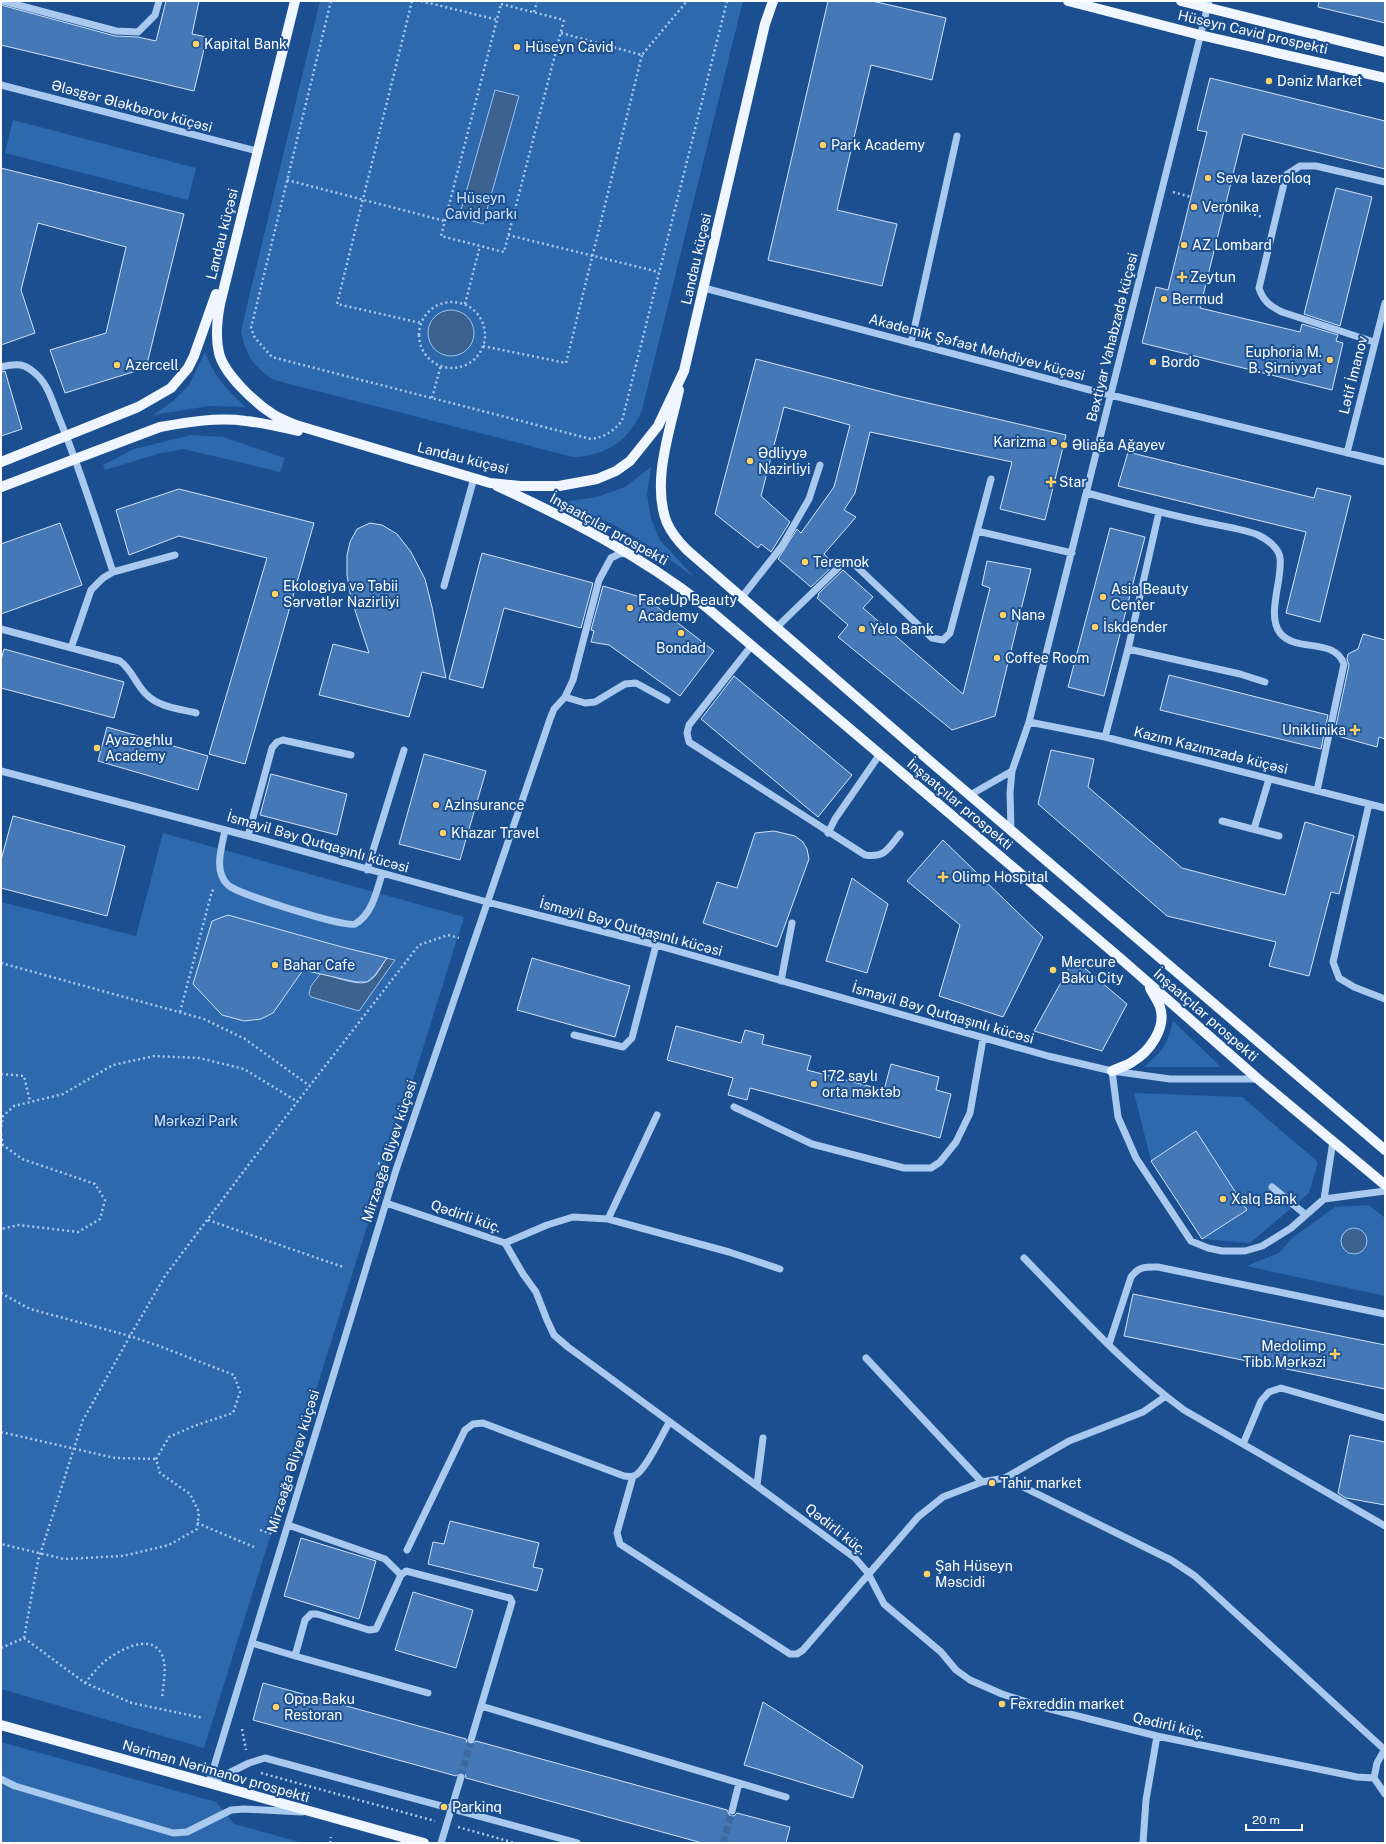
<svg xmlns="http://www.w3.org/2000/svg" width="1386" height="1844" viewBox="0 0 1386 1844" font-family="'Public Sans',sans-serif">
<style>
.green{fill:#2e69ad}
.water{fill:#3c6290;stroke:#9cc4f0}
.building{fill:#4478b7;stroke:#cfe3fa}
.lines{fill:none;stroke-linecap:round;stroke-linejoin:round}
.minor-tunnel{stroke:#3d69a0;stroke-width:7;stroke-dasharray:7 3.5;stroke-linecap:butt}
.path{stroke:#a9c9ee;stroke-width:2.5;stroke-dasharray:2 3;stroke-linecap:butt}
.minor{stroke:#a9c9ee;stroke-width:7}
.major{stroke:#f0f6ff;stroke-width:10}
.poi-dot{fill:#ffd166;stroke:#1b4f8f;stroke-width:1.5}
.labels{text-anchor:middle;stroke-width:4;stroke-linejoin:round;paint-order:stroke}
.street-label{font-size:14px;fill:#fff;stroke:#1b4f8f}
.poi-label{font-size:14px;fill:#fff;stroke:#1b4f8f;text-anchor:start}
.park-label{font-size:14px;fill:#cfe3fa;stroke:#1b4f8f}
</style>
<rect width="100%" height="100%" fill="#1b4f8f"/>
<path class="green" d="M 320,1 L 743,1 L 642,410 C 629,441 606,456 573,457 L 274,380 C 254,368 245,354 241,331 Z
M 13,120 L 196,168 L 188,200 L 5,153 Z
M 205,352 C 216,380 225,387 246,407 L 209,406 L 153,415 L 173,401 L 189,385 Z
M 191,435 L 223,437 L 285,458 L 280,472 L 184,449 L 161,453 L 105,470 L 103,465 L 134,449 Z
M 651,467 L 647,494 L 651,519 L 660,540 L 694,577 L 658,551 L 614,525 L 564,502 L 597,497 L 625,487 Z
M 163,833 L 464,917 L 204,1748 L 1,1689 L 1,902 L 136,936 Z
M 1173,1021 L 1221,1067 L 1144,1067 C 1163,1051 1167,1045 1173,1021 Z
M 1134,1093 L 1242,1097 L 1318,1162 L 1309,1193 L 1250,1243 L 1202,1239 L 1247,1210 L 1196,1131 L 1151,1161 Z
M 1369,1205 L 1385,1218 L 1385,1296 L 1246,1266 L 1279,1253 L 1291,1239 L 1335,1207 Z
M 1,1742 L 216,1802 L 234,1824 L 303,1843 L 338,1843 L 1,1843 Z"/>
<path class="water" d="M 495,90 L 519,96 L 483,224 L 459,217 Z
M428 333a23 23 0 1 1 46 0a23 23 0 1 1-46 0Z
M 386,958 L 395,960 L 359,1011 L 311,997 L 309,994 L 311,986 L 321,973 C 332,976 356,986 367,982 C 376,979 382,965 386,958 Z
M1341 1241a13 13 0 1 1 26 0a13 13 0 1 1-26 0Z"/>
<path class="building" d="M 166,1 L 199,1 L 192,34 L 207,37 L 194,91 L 1,45 L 1,5 L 115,36 L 138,37 L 156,41 Z
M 828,1 L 872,1 L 946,18 L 932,80 L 871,65 L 837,210 L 897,224 L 882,286 L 768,260 Z
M 1319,1 L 1385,1 L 1385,23 L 1318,7 Z
M 1210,78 L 1385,121 L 1385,169 L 1243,134 L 1200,308 L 1300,332 L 1302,324 L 1338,335 L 1336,341 L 1343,343 L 1332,390 L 1142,343 L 1156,287 L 1168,290 L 1207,132 L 1197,130 Z
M 1,168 L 184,214 L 146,368 L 65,393 L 50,350 L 106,333 L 126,247 L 38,223 L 21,290 L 35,333 L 1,345 Z
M 1336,188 L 1372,197 L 1340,326 L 1304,314 Z
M 756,359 L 898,396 L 1066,435 L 1045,520 L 1000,509 L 1012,462 L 870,432 L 855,493 L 844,510 L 856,517 L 824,554 L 835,564 L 811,587 L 778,559 L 797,529 L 801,533 L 834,487 L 850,425 L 784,407 L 761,496 L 790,522 L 771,552 L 761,544 L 758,548 L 715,514 Z
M 5,371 L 22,429 L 1,436 L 1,372 Z
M 1128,452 L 1314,498 L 1317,488 L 1351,496 L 1320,622 L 1286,613 L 1306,532 L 1118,486 Z
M 179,489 L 314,523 L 245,764 L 209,754 L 267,558 L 179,536 L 129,555 L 116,510 Z
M 60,523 L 82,585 L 1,614 L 1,544 Z
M 370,523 L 382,525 L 397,534 L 411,552 L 425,579 L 432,607 L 446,678 L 422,672 L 409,717 L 319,695 L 333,644 L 369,653 L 351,598 L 347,575 L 347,555 L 350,542 L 357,529 Z
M 1110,528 L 1145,537 L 1104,696 L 1068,687 Z
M 482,553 L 593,583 L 581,628 L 504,608 L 483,688 L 449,679 Z
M 987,561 L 1031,569 L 995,716 L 952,730 L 838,637 L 848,625 L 817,598 L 819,595 L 818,594 L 843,570 L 873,597 L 863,608 L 963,694 L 990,588 L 982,585 Z
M 603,586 L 647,599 L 714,651 L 680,696 L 609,645 L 591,642 L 594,631 L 591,630 Z
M 1363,634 L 1385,640 L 1385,739 L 1379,737 L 1377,747 L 1334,735 L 1349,665 L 1347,659 L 1348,654 L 1358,649 Z
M 4,649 L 124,682 L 114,718 L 1,688 L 1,660 Z
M 1169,675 L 1328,715 L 1321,749 L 1160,710 Z
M 734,676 L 852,775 L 818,817 L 701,719 Z
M 107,727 L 208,756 L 198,790 L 98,761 Z
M 1051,750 L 1094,759 L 1088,787 L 1182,868 L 1285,895 L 1305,822 L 1354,836 L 1339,894 L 1331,892 L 1309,976 L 1269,966 L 1276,942 L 1167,916 L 1038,804 Z
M 424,754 L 486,771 L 460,860 L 399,844 Z
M 271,774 L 347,794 L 337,835 L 260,815 Z
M 13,816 L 125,846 L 107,916 L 1,888 L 1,860 Z
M 774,831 L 795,836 L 803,842 L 807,849 L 809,859 L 777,947 L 703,923 L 717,882 L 737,888 L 755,833 Z
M 943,840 L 1043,937 L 1003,1017 L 939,996 L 960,925 L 907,881 Z
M 852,878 L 888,904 L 867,973 L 826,961 Z
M 228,915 L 342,947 L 387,958 L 375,975 L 367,982 L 356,982 L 303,970 L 273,1013 L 261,1019 L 244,1021 L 222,1015 L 193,984 L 212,921 Z
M 532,958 L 630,986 L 615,1037 L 517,1010 Z
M 1074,959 L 1127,1004 L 1102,1051 L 1034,1031 Z
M 676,1026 L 741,1043 L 745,1030 L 764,1035 L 762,1044 L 811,1056 L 807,1070 L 884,1090 L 891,1064 L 939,1077 L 936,1090 L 951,1094 L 940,1138 L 750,1088 L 747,1100 L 728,1095 L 733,1078 L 667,1060 Z
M 1196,1131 L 1247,1210 L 1202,1239 L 1151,1161 Z
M 1133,1294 L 1385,1345 L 1385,1389 L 1124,1336 Z
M 1350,1435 L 1385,1442 L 1385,1505 L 1346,1498 L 1338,1493 Z
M 450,1521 L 539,1543 L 533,1567 L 543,1569 L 537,1591 L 428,1564 L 433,1542 L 444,1544 Z
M 301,1538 L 376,1561 L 359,1619 L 284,1596 Z
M 413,1592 L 473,1610 L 456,1668 L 395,1650 Z
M 263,1683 L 466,1739 L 467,1743 L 470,1745 L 476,1741 L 727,1810 L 730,1816 L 734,1816 L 737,1813 L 790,1827 L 786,1843 L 702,1843 L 466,1778 L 465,1774 L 462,1772 L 456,1776 L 253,1720 Z
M 763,1702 L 863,1766 L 853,1798 L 744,1765 Z"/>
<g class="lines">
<path class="minor-tunnel" d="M 461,1777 L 471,1740
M 723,1843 L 732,1811"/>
<path class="path" d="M 331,1 L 251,328 L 255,338 L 272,357 L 591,439 C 605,437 612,432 622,421 L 727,1
M 412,1 L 337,304 L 421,323
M 421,1 L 498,20
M 501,4 L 564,20 L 504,252 L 441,236 Z
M 534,12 L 537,1
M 561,33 L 642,55 L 687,1
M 287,180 L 445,221
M 1173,192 L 1191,197
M 1225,207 L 1263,217
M 508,235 L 659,272
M419 335a33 33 0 1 1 66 0a33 33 0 1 1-66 0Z
M 465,304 L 480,246
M 483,346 L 566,363 L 642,55
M 432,398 L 441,365
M 1,963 L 204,1019 L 245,1039 L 310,1086
M 180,1012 L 212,891 L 216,889
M 1,1074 L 24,1076 L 30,1101
M 1,1127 L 3,1116 L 14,1106 L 63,1094 L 113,1065 L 154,1056 L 199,1058 L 244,1069 L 298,1102
M 1,1134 L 3,1145 L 22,1159 L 95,1184 L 105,1200 L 100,1219 L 78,1232 L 19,1225 L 1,1229
M 378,1163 L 385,1166
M 361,1216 L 368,1218
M 208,1220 L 343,1267
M 1,1293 L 30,1309 L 130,1336 L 159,1346 L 234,1375 L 240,1392 L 233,1413 L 194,1426 L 169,1437 L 156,1459 L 160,1473 L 190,1494 L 199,1512 L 197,1529 L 169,1545 L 123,1556 L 64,1559 L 1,1544
M 1,1432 L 115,1458 L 156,1459
M 197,1523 L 254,1547
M 260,1530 L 273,1534
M 24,1638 L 38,1561 L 83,1420 L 130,1336 L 165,1276 L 253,1159 L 419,945 L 448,935 L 459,938
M 24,1638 L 85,1683 L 132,1703 L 203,1718
M 1,1648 L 24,1638
M 85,1683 C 91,1676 97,1668 104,1662 C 116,1652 149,1632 161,1653 C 168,1666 163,1685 162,1699
M 242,1729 L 246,1750
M 261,1773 L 435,1821
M 458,1827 L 515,1843
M 330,1843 L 331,1837"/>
<path class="minor" d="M 3,1 L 116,31 L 138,32 L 155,15 L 159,1
M 1,85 L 257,151
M 704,288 L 1090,390 L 1385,462
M 1374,342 L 1282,312 C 1270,306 1263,301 1259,288 L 1286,175 L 1300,166 L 1316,166 L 1385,182
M 911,343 L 957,136
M 1,367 C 17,363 25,363 37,375 C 49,386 53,404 59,418 C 80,469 96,520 113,572 L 103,578 L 91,590 L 71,648
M 1347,453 L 1385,303
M 1087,493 C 1124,503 1161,513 1199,521 C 1215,525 1245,529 1258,535 C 1267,539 1279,548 1280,558 C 1283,579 1266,615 1280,633 C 1296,653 1334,637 1344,664 L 1317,791
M 977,531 L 1072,553
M 113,572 L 175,555
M 444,586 L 474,478
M 742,597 L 782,546 L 809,499 L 820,465
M 777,627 L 841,565 L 847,561 L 854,564 L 932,638 L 943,640 L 950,633 L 991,479
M 1,629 L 120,661 C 133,671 136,685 147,695 C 159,707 180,709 196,713
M 752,645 L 689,725 L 687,733 L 689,742 L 865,855 C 885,858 888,849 900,834
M 1128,649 L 1240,674 L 1265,682
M 565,697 L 585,703 L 595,702 L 625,684 L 636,683 L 667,700
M 1029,722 L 1105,737 L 1385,808
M 1105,737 L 1128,649 L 1159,512
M 1,771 L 248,836 L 487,902 L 656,945 L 1048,1056 L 1112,1071 L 1170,1079 L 1258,1079
M 970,795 L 1012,771
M 1369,804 L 1333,962 L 1339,978 L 1354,987 L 1385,999
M 1222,821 L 1279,836
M 1254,829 L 1269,779
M 225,830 C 222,847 213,871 228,885 C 237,894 346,928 355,924 C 372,915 377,890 382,874
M 1011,830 L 1010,793 L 1012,771 L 1029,722 L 1209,1
M 828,833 L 835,819 L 880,754
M 248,836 L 272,748 L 277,742 L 283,740 L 351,755
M 367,870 L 404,750
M 781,981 L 792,923
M 574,1035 L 623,1047 L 632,1038 L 656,945
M 1112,1071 L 1118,1117 L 1136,1158 L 1191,1241 L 1208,1248 L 1222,1251 L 1245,1251 L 1262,1246 L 1291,1228 L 1324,1199
M 734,1107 L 812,1144 L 904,1168 L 931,1168 L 940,1162 L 956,1142 L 970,1113 L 983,1039
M 1333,1141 L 1324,1199 L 1385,1191
M 1272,1187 L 1306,1215
M 386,1203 L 505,1243 L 523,1274 L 536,1292 L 547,1320 L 554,1335 L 568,1347 L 855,1558 L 868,1573 L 884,1604 L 941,1652 L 956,1670 L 970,1680 L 1002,1694 L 1042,1707 L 1157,1736 L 1357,1777 L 1374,1778
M 608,1219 L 657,1115
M 505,1243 L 547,1225 L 573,1217 L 608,1219 L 729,1252 L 780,1269
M 1024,1258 C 1075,1310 1125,1367 1184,1410 L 1385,1526
M 1109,1344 L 1131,1277 C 1139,1266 1146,1267 1158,1267 L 1385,1314
M 866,1358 L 982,1482
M 1243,1444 L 1261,1401 L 1269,1392 L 1281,1388 L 1385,1418
M 633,1476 L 617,1533 L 620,1544 L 790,1654 L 797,1654 L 803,1650 L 918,1517 L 943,1497 L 982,1482 L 1005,1478 L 1069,1441 L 1143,1412 L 1166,1396
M 1005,1478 L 1171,1560 L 1195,1576 L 1385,1750
M 757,1485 L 763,1438
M 288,1525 L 385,1559 L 401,1575
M 407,1550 L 465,1430 L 473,1424 L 483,1423 L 624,1476 C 627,1476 631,1477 634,1476 C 645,1472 662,1434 669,1423
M 252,1643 L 295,1656 L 305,1620 L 311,1614 L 317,1614 L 369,1630 L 376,1629 L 401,1575 L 406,1571 L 510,1598 L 512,1602 L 481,1706 L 786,1797
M 295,1656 L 428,1693
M 471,1740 L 481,1706
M 1385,1749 L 1377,1763 L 1374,1778 L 1385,1794
M 1,1779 L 15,1786 L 173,1833 L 187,1832 L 231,1810 L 244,1809 L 302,1812
M 209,1783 L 396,1170 L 550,719 L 554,709 L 565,697 L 573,680 L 599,580 L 611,558 L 619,554 L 628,553
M 209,1783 L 249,1763 L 265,1758 L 577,1843
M 732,1811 L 739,1783
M 441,1843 L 461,1777
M 1143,1843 L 1146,1800 L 1157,1736"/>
<path class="major" d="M 295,1 L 220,304 C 217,320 215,336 219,353 C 224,374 255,403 274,415 C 280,419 289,422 296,425 L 490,483 L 520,486 L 559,486 L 597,479 L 616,471 L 630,461 L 658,426 L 684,371 L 765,24 L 773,1
M 1068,1 L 1200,35 L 1385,78
M 1181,1 L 1385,52
M 679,390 C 670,430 651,483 667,523 C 672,534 679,542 687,550 L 931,762 L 1385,1150
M 1,462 L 138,407 L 171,388 L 188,368 L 194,356 L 216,294
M 497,486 C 573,521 638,554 705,606 L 1120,958 L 1258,1079 L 1385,1185
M 1,487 L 160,427 C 188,422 217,417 246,421 C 264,423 281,427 298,431
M 1112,1071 C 1118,1068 1126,1066 1132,1062 C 1149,1052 1167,1028 1160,1007 C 1158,1001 1153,994 1150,988
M 1,1725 L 424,1843"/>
</g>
<g class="poi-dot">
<circle cx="196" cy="44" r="4"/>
<circle cx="517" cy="47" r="4"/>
<circle cx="1269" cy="81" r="4"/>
<circle cx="823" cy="145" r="4"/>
<circle cx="1208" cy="178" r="4"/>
<circle cx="1194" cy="207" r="4"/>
<circle cx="1184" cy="245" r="4"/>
<path d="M1180 271h4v4h4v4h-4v4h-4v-4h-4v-4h4z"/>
<circle cx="1164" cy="299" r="4"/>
<circle cx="1330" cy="360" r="4"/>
<circle cx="1153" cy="362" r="4"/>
<circle cx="117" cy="365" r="4"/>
<circle cx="1054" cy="442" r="4"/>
<circle cx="1064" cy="445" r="4"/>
<circle cx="750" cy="461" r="4"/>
<path d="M1049 476h4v4h4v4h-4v4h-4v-4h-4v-4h4z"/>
<circle cx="805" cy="562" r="4"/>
<circle cx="275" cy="594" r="4"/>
<circle cx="1103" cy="597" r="4"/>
<circle cx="630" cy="608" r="4"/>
<circle cx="1003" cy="615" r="4"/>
<circle cx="1095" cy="627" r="4"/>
<circle cx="862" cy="629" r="4"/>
<circle cx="681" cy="633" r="4"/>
<circle cx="997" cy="658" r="4"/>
<path d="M1353 724h4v4h4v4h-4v4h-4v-4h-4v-4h4z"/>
<circle cx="97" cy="748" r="4"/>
<circle cx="436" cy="805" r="4"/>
<circle cx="443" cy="833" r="4"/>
<path d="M941 871h4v4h4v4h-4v4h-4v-4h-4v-4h4z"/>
<circle cx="275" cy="965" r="4"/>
<circle cx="1053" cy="970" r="4"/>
<circle cx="814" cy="1084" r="4"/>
<circle cx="1223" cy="1199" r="4"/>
<path d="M1333 1348h4v4h4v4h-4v4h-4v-4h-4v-4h4z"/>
<circle cx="992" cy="1483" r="4"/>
<circle cx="927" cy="1574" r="4"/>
<circle cx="1002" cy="1704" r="4"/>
<circle cx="276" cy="1707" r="4"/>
<circle cx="444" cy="1807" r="4"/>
</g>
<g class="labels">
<g class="street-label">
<text transform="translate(1253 32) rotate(13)" y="5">Hüseyn Cavid prospekti</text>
<text transform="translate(132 106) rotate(15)" y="5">Ələsgər Ələkbərov küçəsi</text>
<text transform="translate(222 234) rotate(-76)" y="5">Landau küçəsi</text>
<text transform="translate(696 259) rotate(-77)" y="5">Landau küçəsi</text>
<text transform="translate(1112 337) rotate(-76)" y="5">Bəxtiyar Vahabzadə küçəsi</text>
<text transform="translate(977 347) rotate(15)" y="5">Akademik Şəfaət Mehdiyev küçəsi</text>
<text transform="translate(1353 375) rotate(-76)" y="5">Lətif İmanov</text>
<text transform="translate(463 458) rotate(14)" y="5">Landau küçəsi</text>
<text transform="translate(609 529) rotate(29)" y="5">İnşaatçılar prospekti</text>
<text transform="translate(1211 750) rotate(14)" y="5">Kazım Kazımzadə küçəsi</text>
<text transform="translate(960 804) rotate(40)" y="5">İnşaatçılar prospekti</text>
<text transform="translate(318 842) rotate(16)" y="5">İsmayil Bəy Qutqaşınlı kücəsi</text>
<text transform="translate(631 927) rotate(15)" y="5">İsmayil Bəy Qutqaşınlı kücəsi</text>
<text transform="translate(943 1013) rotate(16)" y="5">İsmayil Bəy Qutqaşınlı kücəsi</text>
<text transform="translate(1206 1015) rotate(41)" y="5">İnşaatçılar prospekti</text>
<text transform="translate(389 1151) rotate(-72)" y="5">Mirzəağa Əliyev küçəsi</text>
<text transform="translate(466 1216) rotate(19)" y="5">Qədirli küç.</text>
<text transform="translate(293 1461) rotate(-73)" y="5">Mirzəağa Əliyev küçəsi</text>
<text transform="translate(836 1529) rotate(38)" y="5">Qədirli küç.</text>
<text transform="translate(1169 1725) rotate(13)" y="5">Qədirli küç.</text>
<text transform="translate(216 1771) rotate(16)" y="5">Nəriman Nərimanov prospekti</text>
</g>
<g class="poi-label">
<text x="204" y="49">Kapital Bank</text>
<text x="525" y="52">Hüseyn Cavid</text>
<text x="1277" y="86">Dəniz Market</text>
<text x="831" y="150">Park Academy</text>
<text x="1216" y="183">Seva lazeroloq</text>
<text x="1202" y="212">Veronika</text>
<text x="1192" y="250">AZ Lombard</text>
<text x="1190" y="282">Zeytun</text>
<text x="1172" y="304">Bermud</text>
<text x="1322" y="357" text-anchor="end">Euphoria M.<tspan x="1322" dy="16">B. Şirniyyat</tspan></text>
<text x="1161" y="367">Bordo</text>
<text x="125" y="370">Azercell</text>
<text x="1046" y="447" text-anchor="end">Karizma</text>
<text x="1072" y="450">Əliağa Ağayev</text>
<text x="758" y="458">Ədliyyə<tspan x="758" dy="16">Nazirliyi</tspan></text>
<text x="1059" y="487">Star</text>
<text x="813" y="567">Teremok</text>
<text x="283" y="591">Ekologiya və Təbii<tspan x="283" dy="16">Sərvətlər Nazirliyi</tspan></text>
<text x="1111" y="594">Asia Beauty<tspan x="1111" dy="16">Center</tspan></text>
<text x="638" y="605">FaceUp Beauty<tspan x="638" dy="16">Academy</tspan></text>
<text x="1011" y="620">Nanə</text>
<text x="1103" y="632">İskdender</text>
<text x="870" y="634">Yelo Bank</text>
<text x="681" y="653" text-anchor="middle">Bondad</text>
<text x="1005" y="663">Coffee Room</text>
<text x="1346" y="735" text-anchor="end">Uniklinika</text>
<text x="105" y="745">Ayazoghlu<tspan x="105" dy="16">Academy</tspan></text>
<text x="444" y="810">AzInsurance</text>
<text x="451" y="838">Khazar Travel</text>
<text x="952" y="882">Olimp Hospital</text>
<text x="1061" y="967">Mercure<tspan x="1061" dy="16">Baku City</tspan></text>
<text x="283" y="970">Bahar Cafe</text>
<text x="822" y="1081">172 saylı<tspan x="822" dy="16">orta məktəb</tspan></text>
<text x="1231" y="1204">Xalq Bank</text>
<text x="1326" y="1351" text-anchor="end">Medolimp<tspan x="1326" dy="16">Tibb Mərkəzi</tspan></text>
<text x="1000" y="1488">Tahir market</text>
<text x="935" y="1571">Şah Hüseyn<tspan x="935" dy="16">Məscidi</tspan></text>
<text x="284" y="1704">Oppa Baku<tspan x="284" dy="16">Restoran</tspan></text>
<text x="1010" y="1709">Fexreddin market</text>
<text x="452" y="1812">Parkinq</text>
</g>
<g class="park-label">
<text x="481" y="203">Hüseyn<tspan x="481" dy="16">Cavid parkı</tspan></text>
<text x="196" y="1126">Mərkəzi Park</text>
</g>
</g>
<rect width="1386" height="1844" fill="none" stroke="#ffffff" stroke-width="4"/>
<path d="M1246 1824v6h56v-6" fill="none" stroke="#ffffff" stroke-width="2"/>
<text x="1252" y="1824" font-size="12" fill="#ffffff" stroke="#1b4f8f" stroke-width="3" paint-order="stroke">20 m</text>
</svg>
